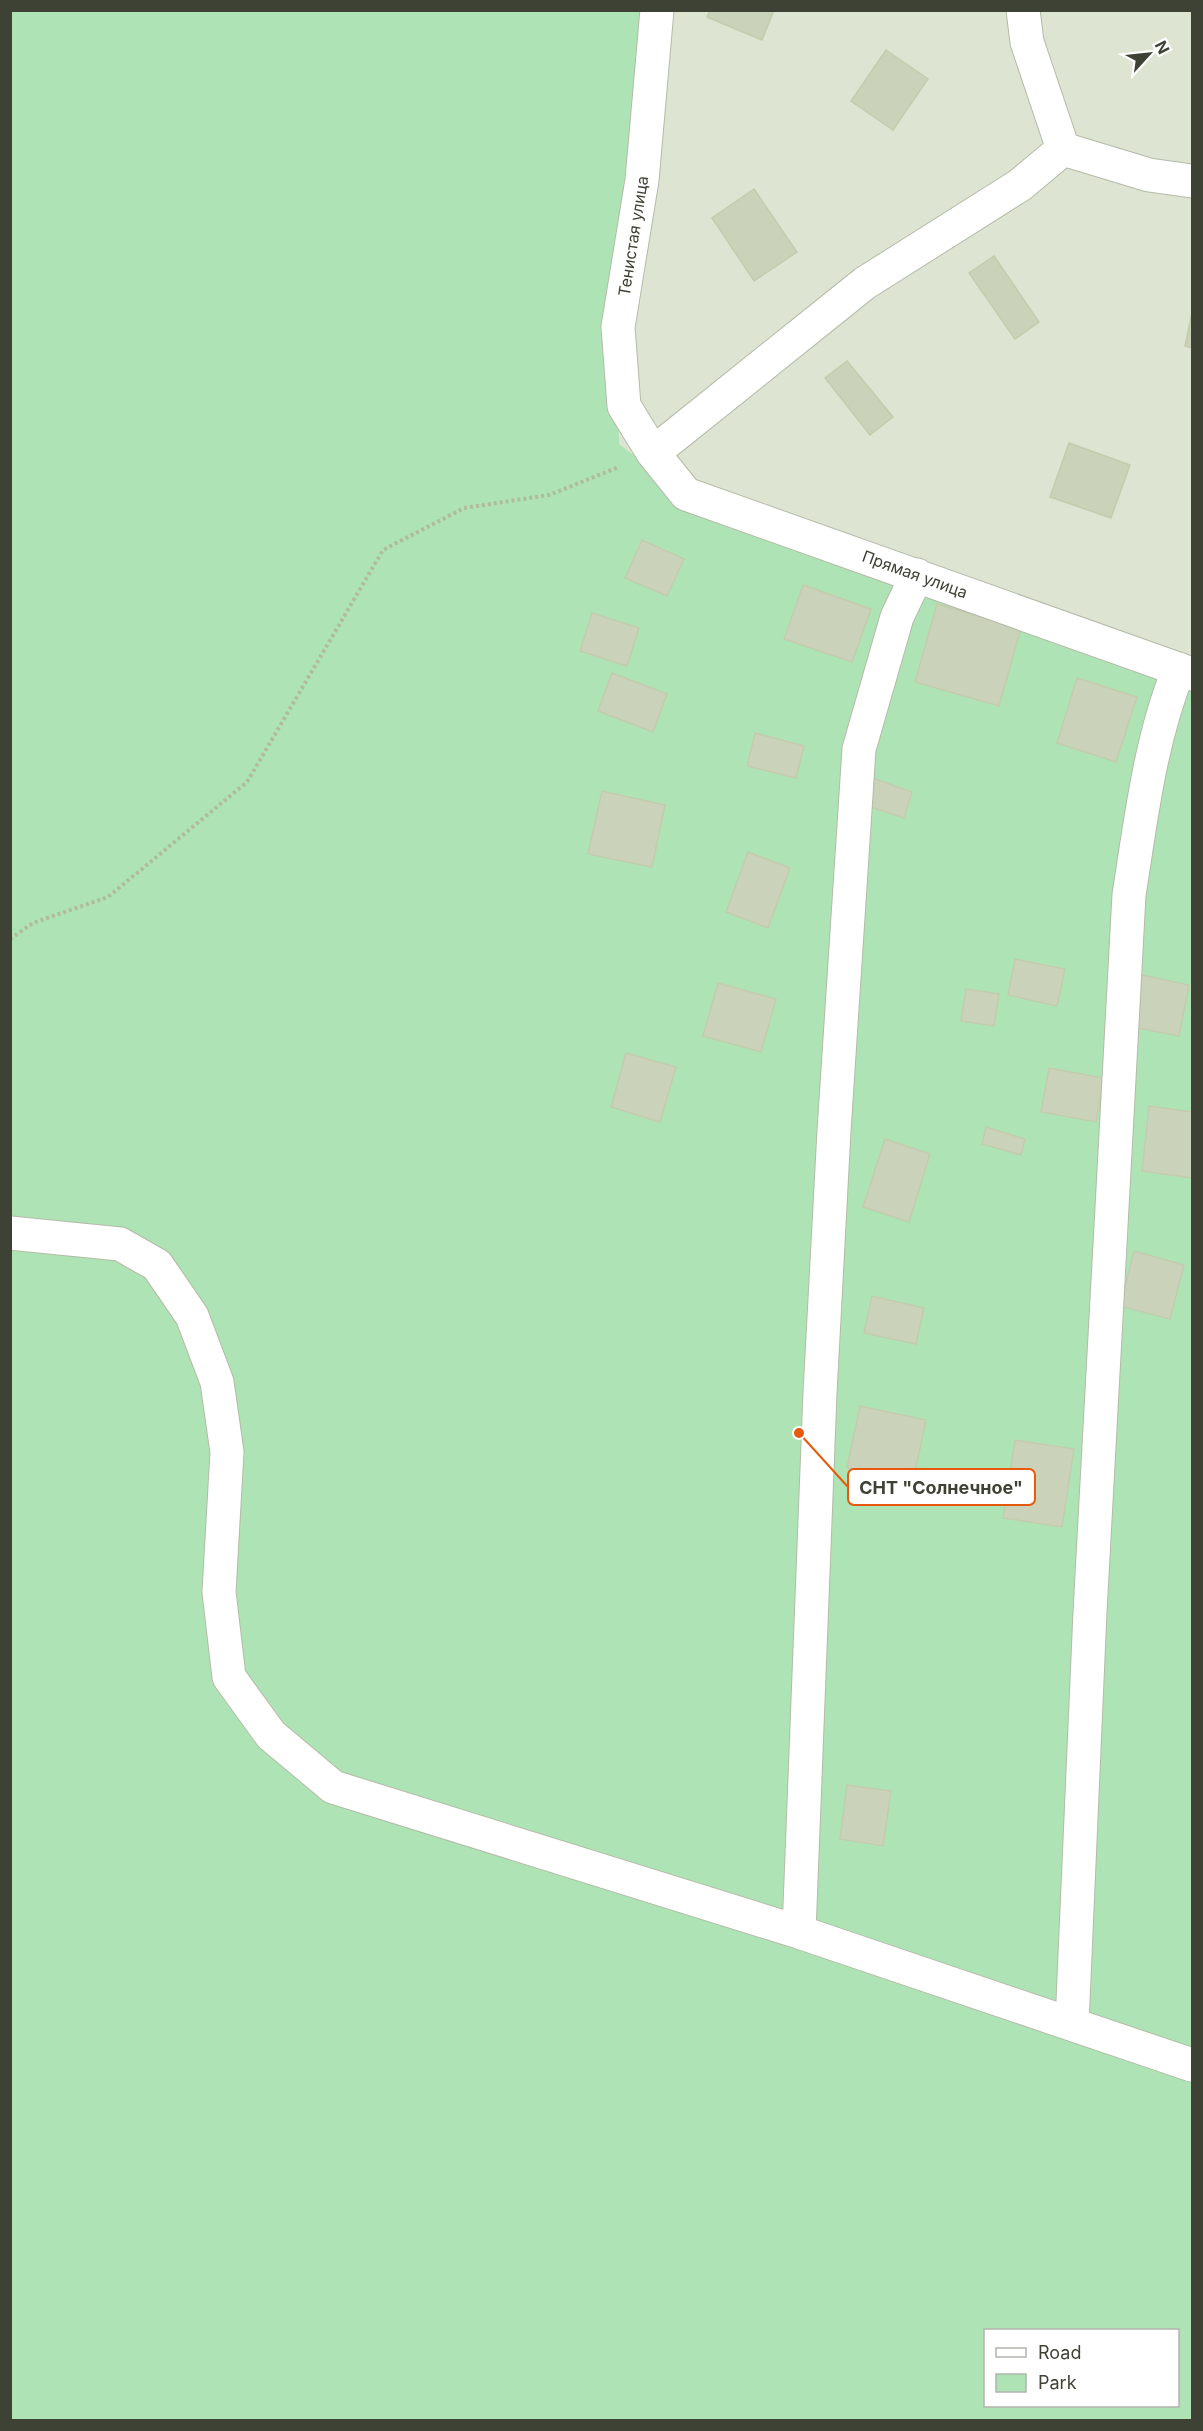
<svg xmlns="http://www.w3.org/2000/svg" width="1203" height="2431" viewBox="0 0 1203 2431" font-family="Inter,sans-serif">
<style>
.residential{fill:#dde4d2}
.green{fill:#aee4b5;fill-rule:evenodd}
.building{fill:#cad2ba;stroke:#c3ccad;stroke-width:1.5}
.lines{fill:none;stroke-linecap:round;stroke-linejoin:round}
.minor-casing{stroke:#b4bba7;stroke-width:35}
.path{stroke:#b0bc99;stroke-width:4;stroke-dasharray:3 3;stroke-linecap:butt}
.minor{stroke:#fff;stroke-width:33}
.labels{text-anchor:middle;stroke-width:5;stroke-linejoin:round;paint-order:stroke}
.street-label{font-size:16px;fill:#3e4234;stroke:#fff}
.leader{fill:none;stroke:#e8590c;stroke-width:2}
.callout-dot{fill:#e8590c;stroke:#fff;stroke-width:2}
.callout{fill:#fff;stroke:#e8590c;stroke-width:2}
.callout-label{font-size:18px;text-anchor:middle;font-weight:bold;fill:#3e4234}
</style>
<rect width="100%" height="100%" fill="#ecf1e3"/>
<path class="residential" d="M 657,11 L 1192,11 L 1192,674 L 686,494 L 619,444 L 618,327 Z"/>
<path class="green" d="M 11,11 L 657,11 L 618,327 L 619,444 L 686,494 L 1192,674 L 1192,2420 L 11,2420 ZM 986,2330 L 1178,2330 L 1178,2406 L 986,2406 Z"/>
<path class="building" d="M 710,10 L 774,10 L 762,40 L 707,17 Z
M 886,50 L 928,79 L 893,130 L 851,101 Z
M 754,189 L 797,252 L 754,281 L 712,218 Z
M 994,256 L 1039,322 L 1015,339 L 969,273 Z
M 1192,313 L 1192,348 L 1185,346 Z
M 847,361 L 893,417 L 870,435 L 825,378 Z
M 1069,443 L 1130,465 L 1111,518 L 1050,497 Z
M 642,540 L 684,559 L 667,596 L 625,578 Z
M 803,585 L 871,609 L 852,662 L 784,639 Z
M 937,604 L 1021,628 L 999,706 L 915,682 Z
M 592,613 L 639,628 L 627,666 L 580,651 Z
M 612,673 L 667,694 L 653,732 L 598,711 Z
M 1077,678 L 1137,697 L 1116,762 L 1057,743 Z
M 755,733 L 804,746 L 796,778 L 747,766 Z
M 867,776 L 912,792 L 904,818 L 858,803 Z
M 602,791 L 665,805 L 652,867 L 588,854 Z
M 748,852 L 790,868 L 768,928 L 726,912 Z
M 1015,959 L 1065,969 L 1057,1006 L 1008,995 Z
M 1142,975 L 1189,985 L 1179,1036 L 1133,1027 Z
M 718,983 L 776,999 L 761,1052 L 703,1036 Z
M 966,989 L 999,994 L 994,1026 L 961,1021 Z
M 626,1053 L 676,1067 L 660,1122 L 611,1107 Z
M 1049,1068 L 1104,1078 L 1096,1122 L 1041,1112 Z
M 1149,1106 L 1192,1112 L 1192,1178 L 1142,1171 Z
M 986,1127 L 1025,1139 L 1021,1155 L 982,1144 Z
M 885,1139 L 930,1154 L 909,1222 L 863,1207 Z
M 1134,1251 L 1184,1265 L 1170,1319 L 1120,1306 Z
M 872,1296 L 924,1308 L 916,1344 L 864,1333 Z
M 860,1406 L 926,1420 L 913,1482 L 847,1468 Z
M 1015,1440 L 1074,1449 L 1062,1527 L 1003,1518 Z
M 847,1785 L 891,1791 L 883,1846 L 840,1839 Z"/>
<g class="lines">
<defs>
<path id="minor" d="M 657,10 L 642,180 L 618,327 L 624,406 L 653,453 L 686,494 L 1192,674
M 1023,10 L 1027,42 L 1063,149 L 1149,175 L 1192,181
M 653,453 L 865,283 L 1020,185 L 1063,149
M 10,1233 L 120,1244 L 157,1265 L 192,1316 L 217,1382 L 227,1452 L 219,1592 L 229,1677 L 271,1735 L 333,1787 L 799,1932 L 1192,2065
M 799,1932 L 820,1393 L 834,1131 L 859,749 L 897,617 L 917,575
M 1072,2024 L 1090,1612 L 1129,895 C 1141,819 1150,740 1179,669"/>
</defs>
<use href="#minor" class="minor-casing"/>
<path class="path" d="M 10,939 L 33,923 L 108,897 L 247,782 L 383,550 L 464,508 L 549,495 L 619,467"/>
<use href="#minor" class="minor"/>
</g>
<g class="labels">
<g class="street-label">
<text transform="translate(633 236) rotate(-81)" y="6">Тенистая улица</text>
<text transform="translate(915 574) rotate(20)" y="6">Прямая улица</text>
</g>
</g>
<path class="leader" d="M799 1433L848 1487"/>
<circle class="callout-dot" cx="799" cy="1433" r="6"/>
<rect class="callout" x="848" y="1469" width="187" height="36" rx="6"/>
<g class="callout-label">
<text x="941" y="1494">СНТ "Солнечное"</text>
</g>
<rect width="1203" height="2431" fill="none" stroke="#3e4234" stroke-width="24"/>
<rect x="984" y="2329" width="195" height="78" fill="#ffffff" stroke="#b2b3ae" stroke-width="1.5"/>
<rect x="996" y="2348" width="30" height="9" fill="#ffffff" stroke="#b2b3ae" stroke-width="1.5"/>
<text x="1038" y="2359" font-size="18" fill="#3e4234">Road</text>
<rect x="996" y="2374" width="30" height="18" fill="#aee4b5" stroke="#b2b3ae" stroke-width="1.5"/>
<text x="1038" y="2389" font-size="18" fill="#3e4234">Park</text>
<g transform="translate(1149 54) rotate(63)" stroke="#ffffff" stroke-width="4.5" paint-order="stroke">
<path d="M0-4.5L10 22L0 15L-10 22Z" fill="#3e4234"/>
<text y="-9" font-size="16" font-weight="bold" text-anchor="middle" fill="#3e4234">N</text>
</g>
</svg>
